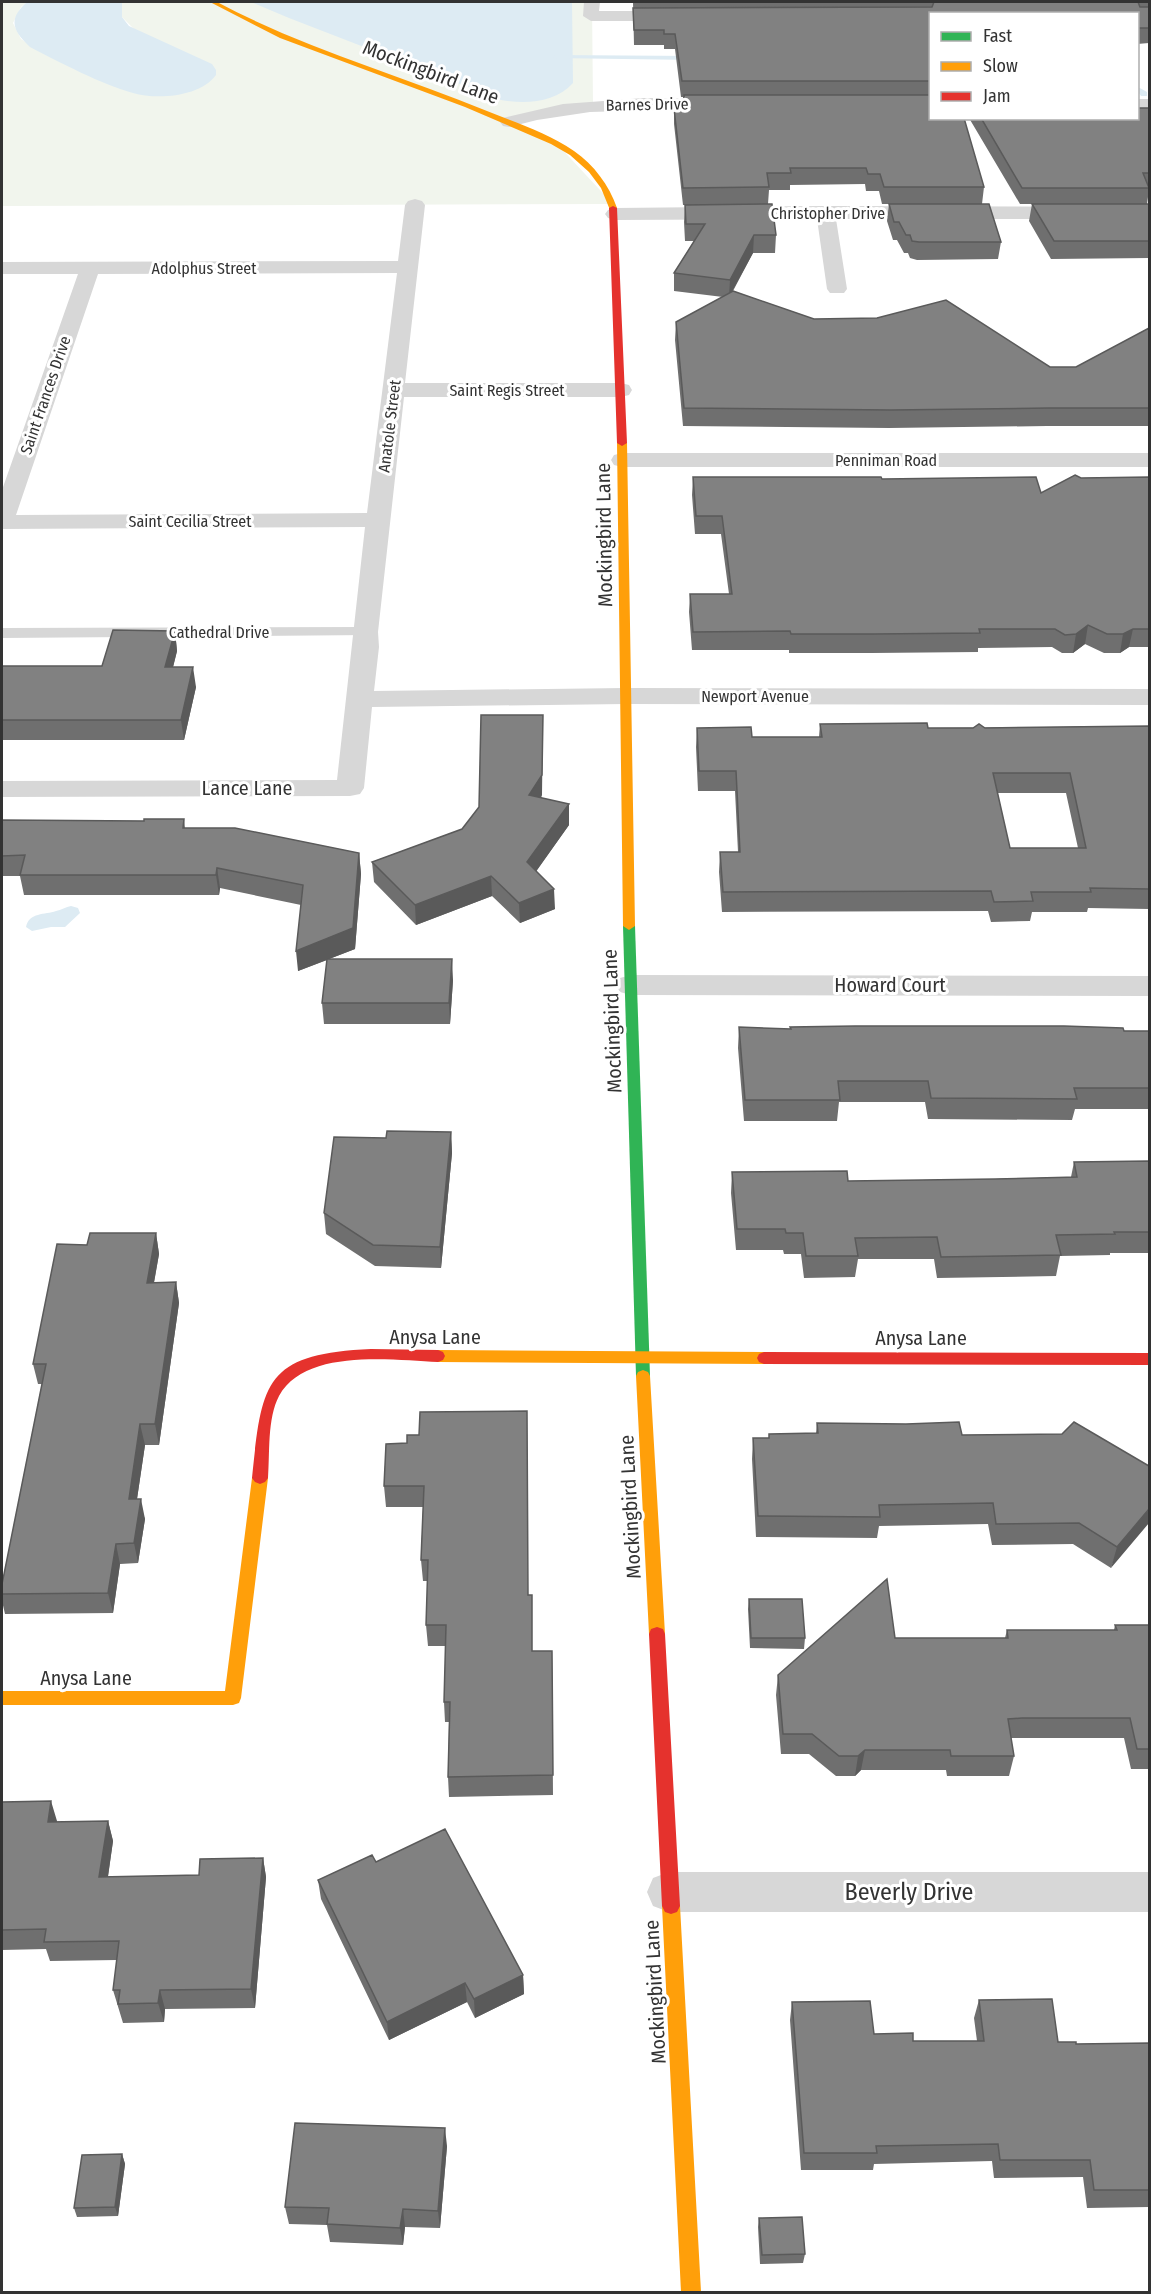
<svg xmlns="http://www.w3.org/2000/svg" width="1151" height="2294" viewBox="0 0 1151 2294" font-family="'Fira Sans Condensed',sans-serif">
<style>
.green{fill:#f1f5ed}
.water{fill:#ddebf3}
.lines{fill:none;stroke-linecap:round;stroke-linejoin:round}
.stream{fill:#ddebf3;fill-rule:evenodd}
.lane{fill:#d7d7d7;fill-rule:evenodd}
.street{fill:#d7d7d7;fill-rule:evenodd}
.fast{fill:#30b455;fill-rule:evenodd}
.slow{fill:#ff9f0a;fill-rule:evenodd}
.jam{fill:#e5322d;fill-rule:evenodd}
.wall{fill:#6f6f6f;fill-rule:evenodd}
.shaded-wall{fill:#5a5a5a}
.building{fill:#818181;stroke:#5a5a5a;stroke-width:1.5;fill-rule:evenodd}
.labels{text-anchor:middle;stroke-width:6;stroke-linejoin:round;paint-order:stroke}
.far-street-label{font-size:16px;fill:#333;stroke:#fff}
.street-label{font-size:20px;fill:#333;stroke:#fff}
.near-street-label{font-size:24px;fill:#333;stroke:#fff}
</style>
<rect width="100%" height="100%" fill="#fff"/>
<path class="green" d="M 2,2 L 27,2 L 21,7 L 13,23 L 21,39 L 46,55 L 134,93 L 136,31 L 122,17 L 122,2 L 592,2 L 593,105 L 510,122 L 558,145 L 613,204 L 2,206 Z"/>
<path class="water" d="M 27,2 L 122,2 L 122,17 L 129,26 L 212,64 L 216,70 L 216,75 C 200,97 157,100 133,93 C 103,85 59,62 30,47 C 12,30 8,19 27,2 Z
M 251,2 L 572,2 L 573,83 C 555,103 526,104 501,100 L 289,18 Z
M 71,906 L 78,908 L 80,913 L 65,927 L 51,927 L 32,931 L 26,927 C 29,912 45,915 56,911 C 61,910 66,907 71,906 Z"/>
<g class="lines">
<path class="stream" d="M 555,55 L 694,56 L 697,58 L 694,60 L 553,58 Z
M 1138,87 L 1147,92 L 1147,96 L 1141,96 L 1138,92 Z"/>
<path class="lane" d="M 365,627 L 373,632 L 371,635 L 2,638 L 2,628 Z"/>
<path class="street" d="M 584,2 L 600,2 L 599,11 L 677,11 L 685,16 L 677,21 L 591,21 L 583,16 Z
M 644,98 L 727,98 L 733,99 L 736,103 L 733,107 L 727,108 L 590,112 L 537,120 L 509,127 L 503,126 L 500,122 L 503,118 L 563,104 Z
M 1138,99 L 1150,99 L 1150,109 L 1138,109 Z
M 415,199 L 422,201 L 425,205 L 405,383 L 621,383 L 629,385 L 632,390 L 629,395 L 621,397 L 404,397 L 378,632 L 379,647 L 374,691 L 625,688 L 1150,689 L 1150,705 L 625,704 L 372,707 L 364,788 L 360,794 L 350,796 L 2,797 L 2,781 L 337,780 L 365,527 L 2,529 L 2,490 L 78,274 L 2,274 L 2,262 L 398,261 L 405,205 L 408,201 ZM 397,273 L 367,513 L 16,515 L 98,274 Z
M 825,206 L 1150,207 L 1150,219 L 836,219 L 847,289 L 844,293 L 830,293 L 827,289 L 817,219 L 615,220 L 608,218 L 605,214 L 608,210 L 615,208 Z
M 622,453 L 1150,453 L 1150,467 L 622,467 L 614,465 L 611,460 L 614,455 Z
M 631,975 L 1150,976 L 1150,996 L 631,995 L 620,992 L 616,985 L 620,978 Z
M 669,1872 L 1150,1872 L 1150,1912 L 669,1912 L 653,1906 L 647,1892 L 653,1878 Z"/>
<path class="fast" d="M 629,922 L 635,926 L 650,1376 L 648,1380 L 638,1380 L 636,1376 L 623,926 Z"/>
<path class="slow" d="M 210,2 L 217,2 C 303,48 397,74 487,111 C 516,123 548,133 574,151 C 594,165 609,185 617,208 L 610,210 L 601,188 L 589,172 L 570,155 L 551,144 L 465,107 L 280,38 Z
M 622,440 L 627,443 L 635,926 L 629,930 L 623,926 L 617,443 Z
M 438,1350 L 764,1352 L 769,1354 L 771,1358 L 769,1362 L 764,1364 L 438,1362 L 433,1360 L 431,1356 L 433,1352 Z
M 643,1370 L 648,1372 L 650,1376 L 665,1634 L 663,1639 L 657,1641 L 651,1639 L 649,1634 L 636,1376 L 638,1372 Z
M 260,1472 L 265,1474 L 268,1478 L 241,1698 L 239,1703 L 233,1705 L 2,1705 L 2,1691 L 225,1691 L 252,1478 L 255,1474 Z
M 671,1898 L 677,1900 L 680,1906 L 701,2292 L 681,2292 L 662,1906 L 665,1900 Z"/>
<path class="jam" d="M 613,206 L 617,208 L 627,443 L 622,446 L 617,443 L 609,208 Z
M 371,1349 L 438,1350 L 443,1352 L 445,1356 L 443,1360 L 438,1362 C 392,1360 305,1348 279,1396 C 267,1419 270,1453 268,1478 L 265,1482 L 260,1484 L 255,1482 L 252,1478 C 262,1382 264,1354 371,1349 Z
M 764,1352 L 1150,1353 L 1150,1365 L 764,1364 L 759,1362 L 757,1358 L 759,1354 Z
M 657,1627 L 663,1629 L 665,1634 L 680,1906 L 677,1912 L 671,1914 L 665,1912 L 662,1906 L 649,1634 L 651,1629 Z"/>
</g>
<path class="wall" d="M 633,2 L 1149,2 L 1149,43 L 1137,44 L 1137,14 L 930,14 L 930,118 L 984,187 L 982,204 L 1001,242 L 998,259 L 917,260 L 910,258 L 908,253 L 904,253 L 897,240 L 893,240 L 887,221 L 889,204 L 921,204 L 882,204 L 879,191 L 866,191 L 865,184 L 790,185 L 790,190 L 769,190 L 768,204 L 776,235 L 775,253 L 753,253 L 733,291 L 814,319 L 1050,367 L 1076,367 L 1149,328 L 1149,426 L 1047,426 L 889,428 L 683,426 L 675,340 L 676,322 L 723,297 L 674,291 L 674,273 L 694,241 L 685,241 L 684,222 L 685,205 L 683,205 L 674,124 L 674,108 L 683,107 L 683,97 L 681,97 L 675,49 L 664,49 L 664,45 L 634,45 Z
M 1149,108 L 1149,190 L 1147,204 L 1149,204 L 1149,258 L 1051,259 L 1029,221 L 1032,204 L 1020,204 L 969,118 L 1137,118 Z
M 693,477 L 882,479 L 1041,493 L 1081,478 L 1149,477 L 1149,647 L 1129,647 L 1120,653 L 1104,653 L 1085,644 L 1073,653 L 1062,653 L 1052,647 L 978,648 L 978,652 L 872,653 L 789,653 L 789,650 L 692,650 L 689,612 L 690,594 L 729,594 L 721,534 L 695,534 L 692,495 Z
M 175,631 L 177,651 L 173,667 L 196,687 L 184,740 L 2,740 L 2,666 L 102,666 Z
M 820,724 L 928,728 L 1149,726 L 1149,909 L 1088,908 L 1087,912 L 1032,912 L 1030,921 L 991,922 L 988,911 L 722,912 L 719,872 L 720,852 L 738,852 L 735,791 L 698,791 L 696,747 L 697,728 L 752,737 L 819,737 ZM 997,793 L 1066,793 L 1078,848 L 1010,848 Z
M 542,795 L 541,798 L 569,804 L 569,825 L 536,871 L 555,909 L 520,923 L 492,896 L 416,925 L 374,882 L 372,862 L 462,829 Z
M 184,819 L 185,828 L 359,853 L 361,874 L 355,949 L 329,959 L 453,980 L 450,1024 L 324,1024 L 322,1003 L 327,960 L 298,971 L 301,905 L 220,888 L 219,895 L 24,895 L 20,876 L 2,876 L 2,820 L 144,821 Z
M 739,1027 L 790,1029 L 1149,1031 L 1149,1109 L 1075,1109 L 1072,1120 L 928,1119 L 925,1102 L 839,1102 L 837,1121 L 744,1121 L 738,1048 Z
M 451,1132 L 452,1153 L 441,1268 L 375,1266 L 326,1234 L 324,1213 L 386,1138 Z
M 1149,1161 L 1149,1253 L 1110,1253 L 1110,1255 L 1060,1256 L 1056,1276 L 937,1278 L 934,1259 L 858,1259 L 855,1277 L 804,1278 L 801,1254 L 784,1254 L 783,1250 L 736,1250 L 731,1193 L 732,1172 L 848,1181 L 995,1179 L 1071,1177 L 1074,1162 Z
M 156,1233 L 159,1254 L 154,1283 L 176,1282 L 179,1303 L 159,1445 L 145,1445 L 137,1499 L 145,1519 L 138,1563 L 120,1564 L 113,1613 L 5,1614 L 2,1601 L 2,1584 L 42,1384 L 38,1384 L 33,1364 L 87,1245 Z
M 817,1423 L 962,1435 L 1149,1466 L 1111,1568 L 1073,1544 L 992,1545 L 988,1524 L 879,1526 L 877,1538 L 756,1537 L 752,1459 L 753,1438 L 769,1438 L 816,1433 Z
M 386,1444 L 528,1595 L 532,1651 L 552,1651 L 553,1795 L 449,1797 L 448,1777 L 449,1722 L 445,1722 L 444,1702 L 446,1646 L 428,1646 L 426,1625 L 428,1581 L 423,1581 L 421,1560 L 423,1507 L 386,1507 L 384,1486 Z
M 749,1599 L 805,1638 L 804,1649 L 750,1648 L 748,1609 Z
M 1115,1625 L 1149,1625 L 1149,1769 L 1131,1769 L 1124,1738 L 1011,1738 L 1014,1756 L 1009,1776 L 947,1776 L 946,1770 L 861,1770 L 855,1776 L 836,1776 L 809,1754 L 781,1754 L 776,1695 L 778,1675 L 895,1638 L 1005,1638 L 1007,1630 L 1114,1630 Z
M 2,1802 L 57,1821 L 57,1822 L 108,1821 L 113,1841 L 108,1877 L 199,1875 L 263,1858 L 266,1877 L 255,2008 L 165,2009 L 164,2022 L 123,2023 L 113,1990 L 117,1960 L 50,1961 L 46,1949 L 2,1950 Z
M 376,1862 L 523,1975 L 524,1994 L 475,2018 L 467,2002 L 389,2040 L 321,1899 L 318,1880 Z
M 979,2000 L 1058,2042 L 1076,2044 L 1149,2043 L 1149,2207 L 1087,2208 L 1083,2177 L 994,2178 L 992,2161 L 874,2164 L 873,2170 L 801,2170 L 790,2020 L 792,2002 L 874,2034 L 913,2041 L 977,2041 L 974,2018 Z
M 447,2146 L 440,2228 L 405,2227 L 403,2245 L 330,2242 L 327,2225 L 289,2224 L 285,2207 Z
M 122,2154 L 125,2164 L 118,2216 L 77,2217 L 74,2208 Z
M 759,2218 L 805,2254 L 803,2263 L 760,2264 L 758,2227 Z"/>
<path class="shaded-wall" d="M 754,235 L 753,253 L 729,297 L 730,280 Z
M 1088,625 L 1085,644 L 1073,653 L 1076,634 Z
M 1133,629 L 1129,647 L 1120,653 L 1123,634 Z
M 175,631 L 177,651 L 168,687 L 165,667 Z
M 193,667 L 196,687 L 184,740 L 181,720 Z
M 543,715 L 542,795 L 529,815 L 529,795 Z
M 569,804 L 569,825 L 528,883 L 527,862 Z
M 359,853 L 361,874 L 355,949 L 298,971 L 296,951 Z
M 217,868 L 220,888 L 219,895 L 216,875 Z
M 491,876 L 492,896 L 416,925 L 415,905 Z
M 554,889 L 555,909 L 520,923 L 519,903 Z
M 452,959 L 453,980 L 450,1024 L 449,1003 Z
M 451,1132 L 452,1153 L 441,1268 L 440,1247 Z
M 156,1233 L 159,1254 L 150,1304 L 147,1283 Z
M 176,1282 L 179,1303 L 159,1445 L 155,1424 Z
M 140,1424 L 145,1445 L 134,1519 L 129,1499 Z
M 141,1499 L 145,1519 L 138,1563 L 134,1543 Z
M 1149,1509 L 1149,1523 L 1111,1568 L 1117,1547 Z
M 116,1544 L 120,1564 L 113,1613 L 108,1593 Z
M 865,1750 L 861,1770 L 855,1776 L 858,1756 Z
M 51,1801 L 57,1821 L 54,1842 L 48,1822 Z
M 108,1821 L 113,1841 L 105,1896 L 99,1877 Z
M 263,1858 L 266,1877 L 255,2008 L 251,1989 Z
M 523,1975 L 524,1994 L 475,2018 L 474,1999 Z
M 465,1983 L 467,2002 L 389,2040 L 387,2022 Z
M 160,1990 L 165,2009 L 164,2022 L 158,2003 Z
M 445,2128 L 447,2146 L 440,2228 L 438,2211 Z
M 122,2154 L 125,2164 L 118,2216 L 115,2207 Z
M 403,2209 L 405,2227 L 403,2245 L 400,2228 Z"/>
<path class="building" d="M 934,2 L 1138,2 L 1140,7 L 1149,7 L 1149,28 L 1137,28 L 1137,14 L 930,14 L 930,81 L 682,81 L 675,34 L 664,34 L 664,30 L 634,30 L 633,8 L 932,7 Z
M 684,95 L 930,95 L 930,118 L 964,118 L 984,187 L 884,187 L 880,174 L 868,174 L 866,168 L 790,168 L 791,173 L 767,173 L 769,187 L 683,188 L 674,108 L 685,107 Z
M 1137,108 L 1149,108 L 1149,173 L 1143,173 L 1149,188 L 1022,188 L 981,118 L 1137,118 Z
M 772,204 L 776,235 L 754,235 L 730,280 L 674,273 L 705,224 L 686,224 L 685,205 Z
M 889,204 L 989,204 L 1001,242 L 919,242 L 912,241 L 910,235 L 906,235 L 899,222 L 894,222 Z
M 1032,204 L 1149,204 L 1149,241 L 1054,241 Z
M 733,291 L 814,319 L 877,318 L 946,300 L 1050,367 L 1076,367 L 1149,328 L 1149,408 L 1049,408 L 891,410 L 684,408 L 676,322 Z
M 1075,475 L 1081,478 L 1149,477 L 1149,629 L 1133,629 L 1123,634 L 1107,634 L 1088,625 L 1076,634 L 1065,635 L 1055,629 L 979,629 L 980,633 L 874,634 L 791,634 L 790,631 L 693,632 L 690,594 L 732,594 L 722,516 L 696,516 L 693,477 L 881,477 L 882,479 L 1036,477 L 1041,493 Z
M 113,630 L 175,631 L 165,667 L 193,667 L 181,720 L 2,720 L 2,666 L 102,666 Z
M 481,715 L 543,715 L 542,775 L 529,795 L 569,804 L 527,862 L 554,889 L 519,903 L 491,876 L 415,905 L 372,862 L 462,829 L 479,807 Z
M 927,723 L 928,728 L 973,728 L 979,724 L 985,728 L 1149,726 L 1149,889 L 1090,888 L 1091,892 L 1031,892 L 1033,901 L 994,902 L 991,891 L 723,892 L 720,852 L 740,852 L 736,771 L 699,771 L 697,728 L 751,727 L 752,737 L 822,737 L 820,724 ZM 993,773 L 1070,773 L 1086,848 L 1010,848 Z
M 144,819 L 184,819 L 183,828 L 235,828 L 359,853 L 353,928 L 296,951 L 303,885 L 217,868 L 216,875 L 20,875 L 25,855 L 2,856 L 2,820 L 144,821 Z
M 327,959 L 452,959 L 449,1003 L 322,1003 Z
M 855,1026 L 1064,1026 L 1123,1028 L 1124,1031 L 1149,1031 L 1149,1088 L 1074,1088 L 1077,1099 L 931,1098 L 928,1081 L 838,1081 L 840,1100 L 745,1100 L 739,1027 L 791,1029 L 790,1027 Z
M 387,1131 L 451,1132 L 440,1247 L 373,1245 L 324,1213 L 334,1137 L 386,1138 Z
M 1149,1161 L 1149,1232 L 1114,1232 L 1115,1234 L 1056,1235 L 1061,1255 L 941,1257 L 937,1237 L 855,1238 L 858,1256 L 806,1256 L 803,1233 L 786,1233 L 785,1229 L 737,1229 L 732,1172 L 847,1171 L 848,1181 L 995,1179 L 1077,1177 L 1074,1162 Z
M 90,1233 L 156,1233 L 147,1283 L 176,1282 L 155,1424 L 140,1424 L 129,1499 L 141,1499 L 134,1543 L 116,1544 L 108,1593 L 2,1594 L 2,1584 L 46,1364 L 33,1364 L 57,1244 L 87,1245 Z
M 527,1411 L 528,1595 L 532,1595 L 532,1651 L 552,1651 L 553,1775 L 448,1777 L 450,1702 L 444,1702 L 446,1625 L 426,1625 L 428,1560 L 421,1560 L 424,1486 L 384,1486 L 386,1444 L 407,1443 L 407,1435 L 419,1435 L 420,1412 Z
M 959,1422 L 962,1435 L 1062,1434 L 1074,1422 L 1149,1466 L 1149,1509 L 1117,1547 L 1079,1523 L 996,1524 L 993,1503 L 879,1505 L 880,1517 L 758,1516 L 753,1438 L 769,1438 L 769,1434 L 818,1433 L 817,1423 L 906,1424 Z
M 887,1579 L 895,1638 L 1008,1638 L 1007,1630 L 1117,1630 L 1115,1625 L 1149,1625 L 1149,1749 L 1137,1749 L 1130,1718 L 1022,1718 L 1008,1719 L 1014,1756 L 951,1756 L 950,1750 L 865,1750 L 858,1756 L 839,1756 L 812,1734 L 783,1734 L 778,1675 Z
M 749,1599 L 802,1599 L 805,1638 L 751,1638 Z
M 51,1801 L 48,1822 L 108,1821 L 99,1877 L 199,1875 L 200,1859 L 263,1858 L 251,1989 L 160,1990 L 158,2003 L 118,2004 L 120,1990 L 113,1990 L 119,1941 L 44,1942 L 46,1929 L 2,1930 L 2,1802 Z
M 445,1829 L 523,1975 L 474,1999 L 465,1983 L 387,2022 L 318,1880 L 372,1855 L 376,1862 Z
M 1052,1999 L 1058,2042 L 1076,2042 L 1076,2044 L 1149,2043 L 1149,2190 L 1094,2190 L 1090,2160 L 1000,2160 L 998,2144 L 876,2146 L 877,2153 L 804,2153 L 792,2002 L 870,2001 L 874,2034 L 913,2033 L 913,2041 L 984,2041 L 979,2000 Z
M 295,2123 L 445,2128 L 438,2211 L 403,2209 L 400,2228 L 327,2224 L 329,2208 L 285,2207 Z
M 122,2154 L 115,2207 L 74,2208 L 82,2155 Z
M 802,2217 L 805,2254 L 762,2255 L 759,2218 Z"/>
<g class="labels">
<g class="far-street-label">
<text transform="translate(647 104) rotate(-1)" y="6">Barnes Drive</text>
<text x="828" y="219">Christopher Drive</text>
<text x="204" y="274">Adolphus Street</text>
<text x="507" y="396">Saint Regis Street</text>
<text transform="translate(45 395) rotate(-71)" y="6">Saint Frances Drive</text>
<text transform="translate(389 426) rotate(-83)" y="6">Anatole Street</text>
<text x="886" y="466">Penniman Road</text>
<text x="190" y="527">Saint Cecilia Street</text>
<text x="219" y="638">Cathedral Drive</text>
<text x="755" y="702">Newport Avenue</text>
</g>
<g class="street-label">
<text transform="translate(431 72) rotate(21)" y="7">Mockingbird Lane</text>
<text transform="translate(604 535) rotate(-91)" y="7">Mockingbird Lane</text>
<text x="247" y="795">Lance Lane</text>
<text x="890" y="992">Howard Court</text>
<text transform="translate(612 1021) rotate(-92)" y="7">Mockingbird Lane</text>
<text x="435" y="1344">Anysa Lane</text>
<text x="921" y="1345">Anysa Lane</text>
<text transform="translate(630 1507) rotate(-93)" y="7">Mockingbird Lane</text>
<text x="86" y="1685">Anysa Lane</text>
<text transform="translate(655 1992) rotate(-93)" y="7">Mockingbird Lane</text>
</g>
<g class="near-street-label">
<text x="909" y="1900">Beverly Drive</text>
</g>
</g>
<rect width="1151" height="2294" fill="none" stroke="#333333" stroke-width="6"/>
<rect x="929" y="12" width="210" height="108" fill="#ffffff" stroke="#adadad" stroke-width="1.5"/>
<rect x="941" y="32" width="30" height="9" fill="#30b455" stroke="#adadad" stroke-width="1.5"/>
<text x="983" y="42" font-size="18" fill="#333333">Fast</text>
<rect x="941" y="62" width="30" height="9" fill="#ff9f0a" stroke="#adadad" stroke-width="1.5"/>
<text x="983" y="72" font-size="18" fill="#333333">Slow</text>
<rect x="941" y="92" width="30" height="9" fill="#e5322d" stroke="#adadad" stroke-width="1.5"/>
<text x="983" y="102" font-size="18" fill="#333333">Jam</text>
</svg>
